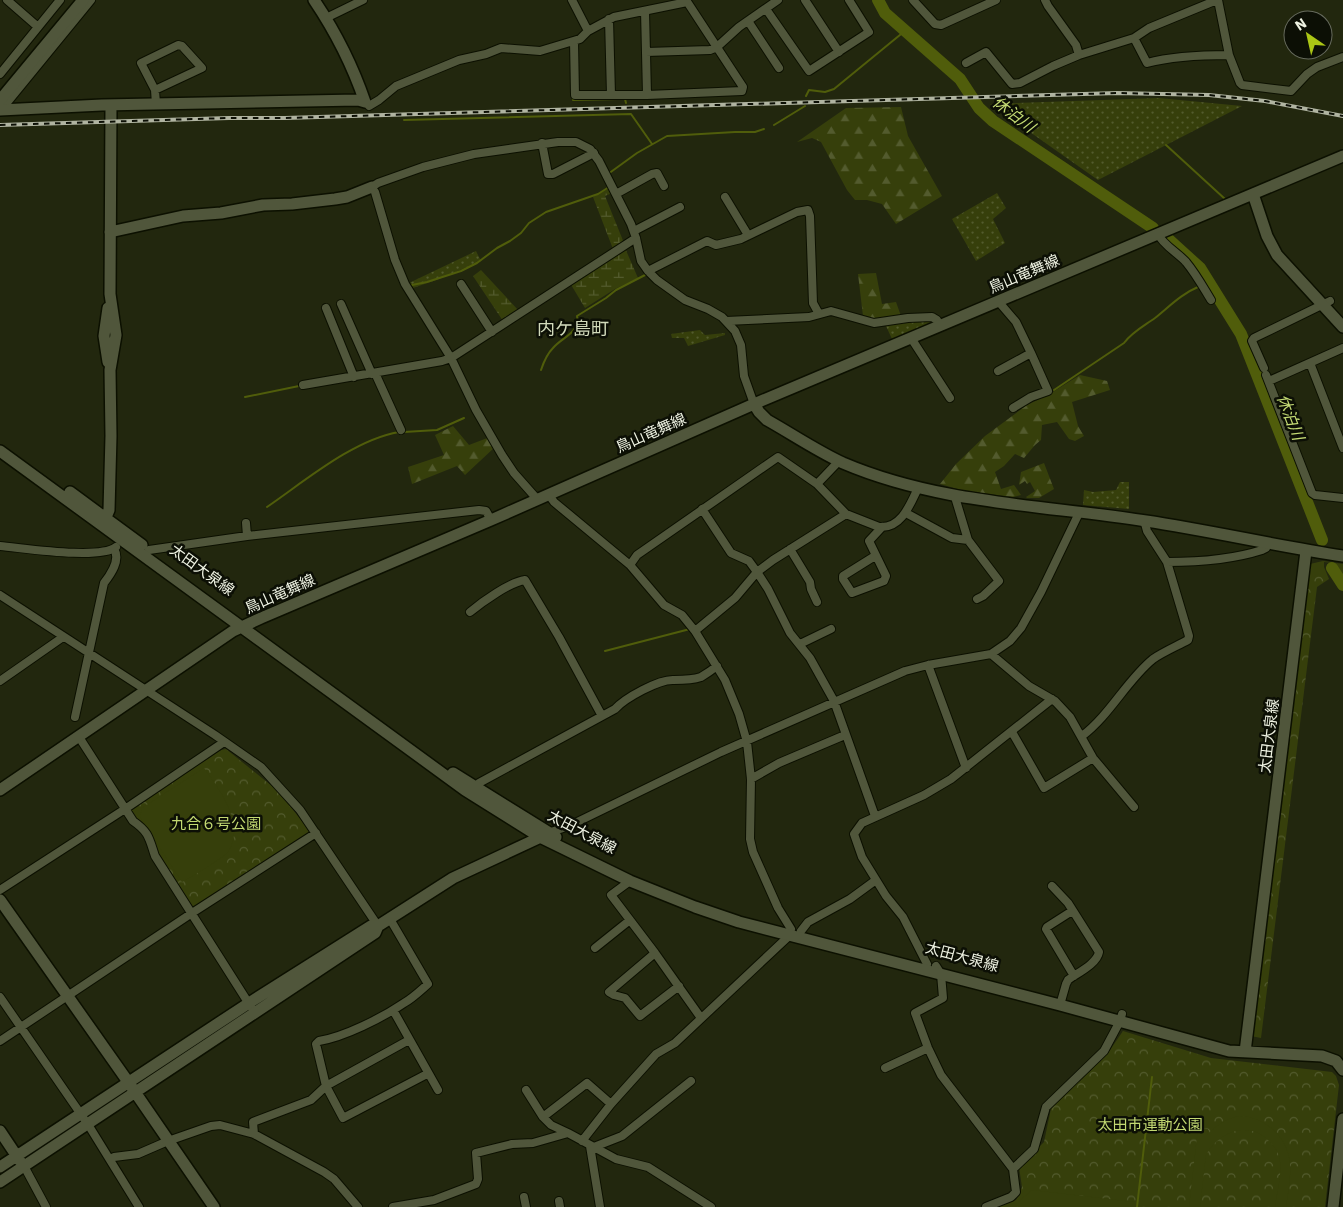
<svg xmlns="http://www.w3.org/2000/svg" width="1343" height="1207" viewBox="0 0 1343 1207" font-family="'IBM Plex Sans','Noto Sans JP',sans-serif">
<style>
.grass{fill:url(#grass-dots)}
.forest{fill:url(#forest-firs)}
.wetland{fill:url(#wetland-marsh)}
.park{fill:url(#park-crowns)}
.pitch{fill:#363f0b}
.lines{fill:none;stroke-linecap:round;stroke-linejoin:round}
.stream{stroke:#505d0b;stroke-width:2}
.river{stroke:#505d0b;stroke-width:12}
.street-casing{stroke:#0c1000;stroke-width:10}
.secondary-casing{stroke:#0c1000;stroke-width:14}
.street{stroke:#50563b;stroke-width:8}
.secondary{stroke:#50563b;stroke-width:11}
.rail-casing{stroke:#b0b4a1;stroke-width:4}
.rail{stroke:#0c0f05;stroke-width:2;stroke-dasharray:5.5;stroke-linecap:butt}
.labels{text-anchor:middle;stroke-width:5;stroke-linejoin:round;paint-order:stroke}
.street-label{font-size:15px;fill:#eef2e2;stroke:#0c0f05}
.park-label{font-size:15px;fill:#c3d972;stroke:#0c0f05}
.water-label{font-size:16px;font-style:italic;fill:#c4db74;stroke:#0c0f05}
.quarter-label{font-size:18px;fill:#d2dabb;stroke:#0c0f05}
</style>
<defs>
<pattern id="grass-dots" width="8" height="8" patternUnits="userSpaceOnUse" patternTransform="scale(1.25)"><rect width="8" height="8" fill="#363f0b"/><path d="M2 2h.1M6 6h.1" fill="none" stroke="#535b2e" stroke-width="1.8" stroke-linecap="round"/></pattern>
<pattern id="forest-firs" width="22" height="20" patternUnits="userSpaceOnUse" patternTransform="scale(1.25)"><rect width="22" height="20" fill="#363f0b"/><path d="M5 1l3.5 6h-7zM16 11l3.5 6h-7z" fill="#535b2e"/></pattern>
<pattern id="wetland-marsh" width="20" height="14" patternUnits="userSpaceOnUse" patternTransform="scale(1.25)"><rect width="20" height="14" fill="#363f0b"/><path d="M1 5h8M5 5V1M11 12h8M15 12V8" fill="none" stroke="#535b2e"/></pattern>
<pattern id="park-crowns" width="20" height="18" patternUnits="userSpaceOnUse" patternTransform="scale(1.25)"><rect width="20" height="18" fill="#363f0b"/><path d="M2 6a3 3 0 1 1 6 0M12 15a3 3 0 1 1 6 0" fill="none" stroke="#535b2e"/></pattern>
</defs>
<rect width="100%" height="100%" fill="#22270e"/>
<path class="grass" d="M 1159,98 L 1242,106 L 1098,180 L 990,104 Z
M 997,193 L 1006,208 L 993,219 L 1005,243 L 976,261 L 952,219 Z
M 476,251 L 481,261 L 439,279 L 413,288 L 409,283 Z
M 910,320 L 933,322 L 892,339 L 886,326 Z
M 700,330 L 705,335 L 725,333 L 725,335 L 688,346 L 684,338 L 672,338 L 671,334 Z
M 1120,482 L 1129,482 L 1129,509 L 1083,505 L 1084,490 L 1093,492 L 1116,490 Z"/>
<path class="forest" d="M 901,107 L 908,136 L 942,196 L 896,224 L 882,204 L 867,200 L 855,200 L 847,190 L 821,142 L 812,138 L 797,142 L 846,108 Z
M 876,273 L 882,304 L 896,302 L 901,316 C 887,318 875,323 863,316 L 858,274 Z
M 1080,375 L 1107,381 L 1110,390 L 1072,402 L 1078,426 L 1084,436 L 1075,441 L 1069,439 L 1057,422 L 1042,425 L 1041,440 L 1035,445 L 1024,458 L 1015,454 L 1004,466 L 995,472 L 1001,489 L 1014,485 L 1021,495 L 1013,497 L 965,491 L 940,484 L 956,464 L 985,436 L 1027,405 L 1048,395 Z
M 453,426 L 469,445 L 490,437 L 495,447 L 465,475 L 457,466 L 412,484 L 408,467 L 444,455 L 435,435 Z
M 1044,463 L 1054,489 L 1039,498 L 1027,498 L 1026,497 L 1035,491 L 1030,482 L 1027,484 L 1025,481 L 1019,485 L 1021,472 Z"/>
<path class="wetland" d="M 609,188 L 612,193 L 605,196 L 624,243 L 613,249 L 593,197 Z
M 625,248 L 638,278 L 615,289 L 585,308 L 570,283 Z
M 481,270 L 519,311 L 503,321 L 473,276 Z"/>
<path class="park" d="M 1323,561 L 1343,564 L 1343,578 L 1333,563 L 1324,562 L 1324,567 L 1329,579 L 1317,587 L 1261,1038 L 1251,1036 L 1310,564 Z
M 226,749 L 278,791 L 309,830 L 308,834 L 194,909 L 131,810 L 221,750 Z
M 1123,1031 L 1211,1058 L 1332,1072 L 1336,1076 L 1339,1085 L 1325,1207 L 997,1207 L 1016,1200 L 1022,1187 L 1019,1167 L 1044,1142 L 1052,1104 L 1108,1053 Z"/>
<path class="pitch" d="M 204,768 C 220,790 246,825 228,852 C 223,858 190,878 182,882 L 140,817 L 142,808 Z
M 1239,1116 C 1265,1116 1289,1138 1290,1165 C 1291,1178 1288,1193 1286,1207 L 1275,1207 C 1277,1191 1283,1172 1279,1156 C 1277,1149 1273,1145 1268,1140 C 1247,1120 1218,1133 1206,1155 L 1200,1207 L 1189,1207 L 1198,1128 L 1208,1129 L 1207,1135 C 1216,1125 1226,1119 1239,1116 Z
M 1032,1190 L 1134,1202 L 1134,1207 L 1018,1207 L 1018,1202 Z"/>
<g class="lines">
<path class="stream" d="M 806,96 L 809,90 L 825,92 L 834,89 L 906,30
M 622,99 L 625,99 L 626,103
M 573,100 L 618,99
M 404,120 L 631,114 L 652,144
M 774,125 L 805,106
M 1166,145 L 1225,199
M 608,174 L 637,153 L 667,136 L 735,132 L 755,132 L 764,129
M 412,285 L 427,282 L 461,271 L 477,263 L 497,248 L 510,241 L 521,233 L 529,223 L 546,212 L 598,194 L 609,187
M 541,370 C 544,361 547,354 553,348 C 562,337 580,333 577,316 L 606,298 L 616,290 L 647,274
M 1054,390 L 1124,343 C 1132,332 1144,326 1155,318 C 1170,306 1181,294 1200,286
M 245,397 L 299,386
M 404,432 L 437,430 L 464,418
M 267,507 C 305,481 353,440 399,432
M 605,651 L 690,629
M 1137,1207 L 1152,1077"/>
<path class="river" d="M 878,0 L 885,13 L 960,79 L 979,108 L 993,121 L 1153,228
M 1168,239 L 1200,268 L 1241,334 L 1322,540
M 1332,568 L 1343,585"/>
<defs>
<path id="street" d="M 7,0 L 38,27
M 572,0 L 588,31
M 805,0 L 839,52
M 913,0 L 935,24 L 941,25 L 996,0
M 1045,0 L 1048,6 L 1076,45 L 1079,55
M 1218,0 L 1229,55 L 1240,83 L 1242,85 L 1291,91 L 1307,74 L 1317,67 L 1343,57
M 766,9 L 809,71 L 869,32 L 849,0
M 645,11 L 647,95
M 326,18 L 363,0
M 609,19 L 611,95
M 748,21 L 779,68
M 1134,38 L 1147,63 C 1173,56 1202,55 1229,55
M 574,41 L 575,95 L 647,95 L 742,91 L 743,87 L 741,84 L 686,0
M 646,52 L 710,50 L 717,47 L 739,27 L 778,0
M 966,63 L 986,52 L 1012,84 L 1020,83 L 1053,66 L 1079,55 L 1134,38 L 1149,28 L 1217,0
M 0,74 L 60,0
M 155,90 L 202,68 L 182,46 L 178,45 L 141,63 L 155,90 L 156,104
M 369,106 L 379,100 L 396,86 L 459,60 L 486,54 L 501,48 L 540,51 L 580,39 L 588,31 L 614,17 L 687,2
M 1,110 L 91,0
M 542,143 L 548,174 L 553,174 L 594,153
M 616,194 L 652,174 L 657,173 L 664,186
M 725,197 L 748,235
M 634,231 L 680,207
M 1158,234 C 1162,244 1179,254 1186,262 C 1196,274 1203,287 1211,300
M 648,271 L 707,241 L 716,245 L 741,239 L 797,212 L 808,210 L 810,216 L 813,303 L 819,314
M 461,284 L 492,332
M 341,304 L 372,374
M 326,308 L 354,377
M 726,321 L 809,317 L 831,311 L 874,323 L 908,318 L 932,317 L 937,320 L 940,326
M 911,338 L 950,398
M 1310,363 L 1343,448
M 1264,368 L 1252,341 L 1254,338 L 1330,301
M 998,371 L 1031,353 L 1016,322 L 998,301
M 375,373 L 401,430
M 1266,375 L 1312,493 L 1315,495 L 1343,498
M 1269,381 L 1343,348
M 303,385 L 442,361 L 451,358 L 636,238
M 1013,408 L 1031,397 L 1048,391 L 1031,353
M 817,484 L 846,514
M 549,495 L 554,502 L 630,565 L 664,605 L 682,615 L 695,631 L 725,680 L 739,714 L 747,742 L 751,779 L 750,839 L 753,852 L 778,908 L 791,929
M 537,499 L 514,473 L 502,455 L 476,410 L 451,358 L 405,284 L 395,260 L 375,192 L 372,187 L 378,183 L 423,167 L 474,154 L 558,142 L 576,142 L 590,149 L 599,161 L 631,224 L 636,238 L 641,261 L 648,271 L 657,280 L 685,300 L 708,309 L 722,317 L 735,331 L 741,345 L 744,376 L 754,404
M 702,509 L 731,553 L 749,561 L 757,572 L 768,589 L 790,633 L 810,658 L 834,701 L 875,816
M 906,513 L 952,538 L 968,540 L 955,497
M 246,523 L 247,536
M 968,540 L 999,581 L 983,596 L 977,599
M 0,546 C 24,548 99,560 116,547
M 790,549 L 810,582 L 811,589 L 817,602
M 149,550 L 247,536 L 479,510 L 486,511 L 491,520
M 875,556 L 843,576 L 843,579 L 852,593 L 884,581 L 886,576 L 869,541 L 882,527
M 1167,562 C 1200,562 1231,560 1262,550 L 1266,548 L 1268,543
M 630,565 L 637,555 L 778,457 L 817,484 L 839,461
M 0,595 L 215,735 L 261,767 L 300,810 L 378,926
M 470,612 C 482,602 510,582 525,580 L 559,637 L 602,716
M 695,631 L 735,598 L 757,572 L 773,560 L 846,514 L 879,527 C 901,529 910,505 918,488
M 800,644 L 831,629
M 991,654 L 1029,686 L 1055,701 L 1070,717 L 1093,758 L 1134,807
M 928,665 L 966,768
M 0,681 L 63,637
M 75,717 L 104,583 C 111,574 121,560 114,549
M 1012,732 L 1044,788 L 1093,758
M 1082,736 C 1110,715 1127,680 1153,659 C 1163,652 1177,646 1188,640 L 1189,636 L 1167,562 L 1147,531 L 1144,520
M 79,737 L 133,821 C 149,832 149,838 155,856 L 251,1007
M 751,779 L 779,763 L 845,735
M 474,790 L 479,783 L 615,709 C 625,698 659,679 674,680 C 682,680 692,680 701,677 C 706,674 712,670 717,666
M 548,833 L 569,826 L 721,752 L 905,671 L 928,665 L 991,654 L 1010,641 L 1021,628 L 1041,592 L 1079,513
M 630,881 L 611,895 L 655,953 L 701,1018
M 1052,886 L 1068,903 L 1099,952 C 1097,964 1077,973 1068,980 L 1066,984 L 1060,1005
M 0,890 L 125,809 L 224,742
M 1072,911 L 1047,927 L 1046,929 L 1074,976
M 390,919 L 428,984 C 421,990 413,998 404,1003 C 382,1018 344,1037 319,1041 L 316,1044 L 326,1086 L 343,1118 L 427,1074
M 801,931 L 808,922 L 850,899 L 876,880
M 595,948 L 630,920
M 655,953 L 609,992 L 614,995 L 625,998 L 640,1016 L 679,986
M 927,964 L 903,917 L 886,896 L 862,857 L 854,834 L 862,823 L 924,795 L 951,779 L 1052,699
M 936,966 L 941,974 L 943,998 L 915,1013 L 928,1048 L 941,1075 L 1013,1169 L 1016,1192 L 1011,1197 L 986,1207
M 0,997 L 89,1126 L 139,1207
M 393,1010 L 438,1090
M 0,1041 L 192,913 L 316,833
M 885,1068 L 928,1048
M 526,1090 L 543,1117 L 551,1125 L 568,1133
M 543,1117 L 587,1083 L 611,1104
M 254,1134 L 253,1122 L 311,1100 L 326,1086 L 409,1040
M 582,1141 L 611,1104 L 656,1054 L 675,1043 L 790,935
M 590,1146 L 600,1207
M 594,1147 L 622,1136 L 691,1081
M 110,1159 L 114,1157 L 138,1154 L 168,1141 L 211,1126 L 220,1125 L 254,1134 L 324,1172 L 334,1179 L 358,1207
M 24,1166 L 46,1207
M 1013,1169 L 1034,1149 L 1046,1107 L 1104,1051 L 1120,1021 L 1122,1014
M 524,1197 L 526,1207
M 559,1201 L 560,1207
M 393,1207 L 434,1200 L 476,1184 L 478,1179 L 476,1153 L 512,1144 L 533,1143 L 568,1133 L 616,1159 L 648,1167 L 711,1207"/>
<path id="secondary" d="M 0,100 L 83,0
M 0,110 L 102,105 L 358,100 L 365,102 C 353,67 335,31 314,0
M 1253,194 L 1267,236 L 1277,255 L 1343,327
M 110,232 L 183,216 L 221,213 L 263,205 L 292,204 L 335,199 L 347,197 L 372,187
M 108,308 L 104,336 L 108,362
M 754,404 L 759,412 L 767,420 C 792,434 817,451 843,463 C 939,504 1044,505 1146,521 C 1212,531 1277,546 1343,556
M 0,451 L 465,790 L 540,837 L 630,881 L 695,907 L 739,922 L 1060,1005 L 1229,1051 L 1322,1056 L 1336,1061 L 1343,1070
M 70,492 L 142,545
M 103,524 L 109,510 L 111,436 L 110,370 L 116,335 L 110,294 L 111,105
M 453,773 L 556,837
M 0,790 L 233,631 L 261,618 L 491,520 L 754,404 L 1343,156
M 0,900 L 124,1076 L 214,1207
M 1245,1052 L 1306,551
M 0,1131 L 20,1161
M 0,1167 L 249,1003 L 371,926 L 378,926
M 0,1182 L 375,933 L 378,926 L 453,878 L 545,835
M 1333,1207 L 1343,1119"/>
</defs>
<use href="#street" class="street-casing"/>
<use href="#secondary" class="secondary-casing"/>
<use href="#street" class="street"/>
<use href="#secondary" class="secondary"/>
<defs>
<path id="rail" d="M 0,125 L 229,118 L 285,118 L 1117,93 L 1209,95 L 1265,101 L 1343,116"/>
</defs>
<use href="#rail" class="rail-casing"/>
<use href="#rail" class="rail"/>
</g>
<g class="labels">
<g class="street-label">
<text transform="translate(1024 274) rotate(-23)" y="5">鳥山竜舞線</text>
<text transform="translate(651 433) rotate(-24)" y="5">鳥山竜舞線</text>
<text transform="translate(202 570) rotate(36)" y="5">太田大泉線</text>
<text transform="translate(280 594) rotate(-24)" y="5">鳥山竜舞線</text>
<text transform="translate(1269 736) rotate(-83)" y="5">太田大泉線</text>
<text transform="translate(582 832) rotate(28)" y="5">太田大泉線</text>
<text transform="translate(962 957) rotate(15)" y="5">太田大泉線</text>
</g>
<g class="park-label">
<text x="216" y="829">九合６号公園</text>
<text x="1150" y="1130">太田市運動公園</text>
</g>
<g class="water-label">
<text transform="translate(1014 114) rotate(37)" y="6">休泊川</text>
<text transform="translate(1291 417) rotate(69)" y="6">休泊川</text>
</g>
<g class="quarter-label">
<text x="573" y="335">内ケ島町</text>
</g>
</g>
<g transform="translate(1308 35) rotate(326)"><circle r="24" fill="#0c0f05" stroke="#666a5d"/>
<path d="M0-4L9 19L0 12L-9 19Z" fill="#abc615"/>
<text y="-8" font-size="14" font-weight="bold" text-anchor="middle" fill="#eef2e2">N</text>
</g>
</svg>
